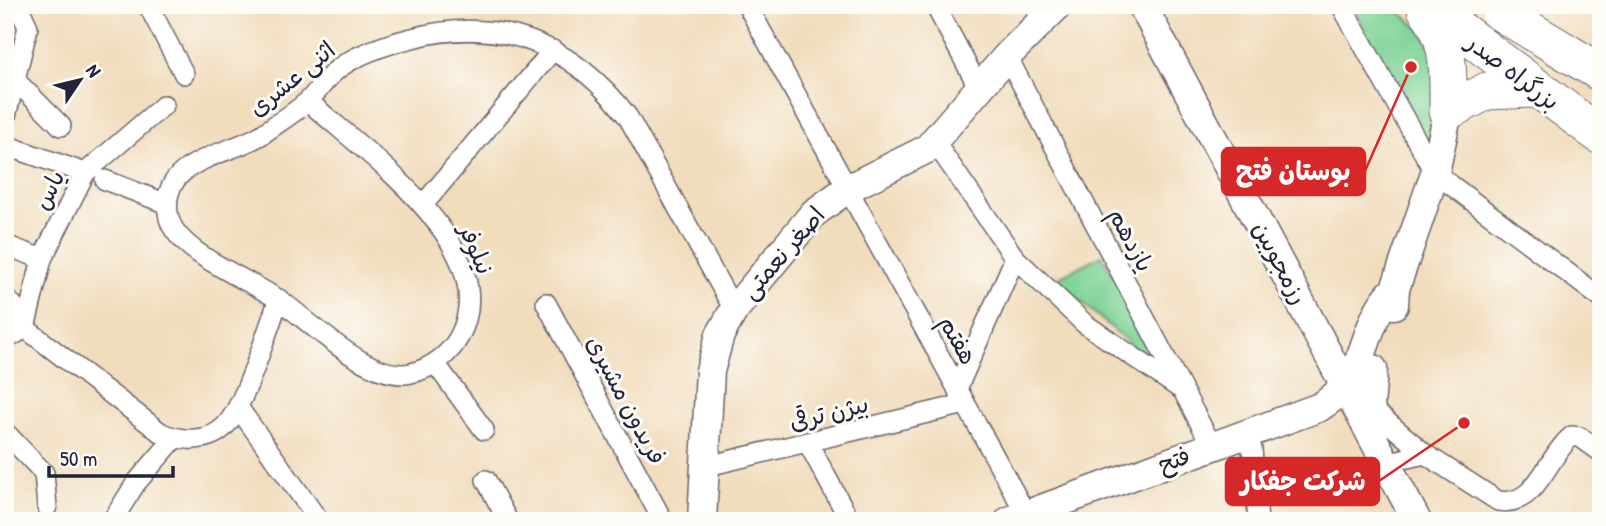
<svg xmlns="http://www.w3.org/2000/svg" width="1606" height="526" viewBox="0 0 1606 526" font-family="'Patrick Hand','Playpen Sans Arabic',sans-serif">
<style>
.park{fill:#7ed396;stroke:#507a68;stroke-width:2}
.lines{fill:none;stroke-linecap:round;stroke-linejoin:round}
.street-casing{stroke:#6a6368;stroke-width:22}
.secondary-casing{stroke:#6a6368;stroke-width:31}
.highway-casing{stroke:#6a6368;stroke-width:39}
.street{stroke:#fff;stroke-width:19}
.secondary{stroke:#fff;stroke-width:28}
.highway{stroke:#fff;stroke-width:37}
.highway-bridge-casing{stroke:#6a6368;stroke-width:39;stroke-linecap:butt}
.highway-bridge{stroke:#fff;stroke-width:37}
.labels{text-anchor:middle;stroke-width:6;stroke-linejoin:round;paint-order:stroke}
.street-label{font-size:24px;fill:#22223b;stroke:#fdfcf7}
.leader{fill:none;stroke:#d62828;stroke-width:2.5}
.callout-dot{fill:#d62828;stroke:#fdfcf7;stroke-width:2.5}
.callout{fill:#d62828;stroke:#d62828;stroke-width:2.5}
.callout-label{font-size:26px;text-anchor:middle;font-weight:bold;fill:#fff}
</style>
<rect width="100%" height="100%" fill="#fdfcf7"/>
<filter id="ink" filterUnits="userSpaceOnUse"><feTurbulence type="fractalNoise" baseFrequency=".0143" numOctaves="2"/><feDisplacementMap in="SourceGraphic" scale="14" xChannelSelector="R" yChannelSelector="G"/><feConvolveMatrix kernelMatrix="1 2 1 2 8 2 1 2 1" color-interpolation-filters="sRGB"/></filter>
<filter id="wash" filterUnits="userSpaceOnUse"><feTurbulence type="fractalNoise" baseFrequency=".00686" numOctaves="4" result="noise"/><feDisplacementMap in="SourceGraphic" scale="28" xChannelSelector="R" yChannelSelector="G"/><feGaussianBlur stdDeviation="1.57" result="paint"/><feColorMatrix in="noise" values="0 0 0 0 0 0 0 0 0 0 0 0 0 0 0 0 0 1.4 0 .05"/><feComposite in="paint" operator="in"/></filter>
<g filter="url(#wash)">
<rect width="100%" height="100%" fill="#f1dcbc"/>
<path class="park" d="M 1351,5 L 1391,5 L 1421,30 L 1436,55 L 1430,153 Z
M 1102,255 L 1165,368 L 1136,349 L 1055,279 Z"/>
</g>
<g filter="url(#ink)">
<g class="lines">
<defs>
<path id="street" d="M 148,5 L 184,74
M 747,5 L 1026,514
M 935,5 L 979,88
M 1341,5 L 1435,173 L 1601,298
M 1007,56 L 1212,446
M 15,80 L 61,126
M 308,101 C 364,152 507,249 459,337 C 450,354 431,369 411,373 C 371,382 316,327 285,304 C 255,281 178,255 169,218 C 155,158 232,156 264,133 C 279,122 296,112 309,100 C 319,90 327,77 339,68 C 359,53 388,44 412,38 C 501,15 573,45 628,117 L 734,310
M 5,120 L 28,27 L 22,14 L 12,5
M 934,141 L 1015,258 L 1085,324 L 1179,388
M 5,145 L 85,173
M 105,180 L 167,204
M 423,205 L 553,50
M 5,245 L 42,259
M 5,299 L 13,305 L 25,328 L 160,432 C 180,442 210,443 226,425 C 245,405 268,328 279,299
M 546,303 L 663,521
M 25,328 L 42,259 L 85,173 L 164,105
M 5,340 L 25,328
M 435,363 L 484,430
M 957,389 L 1015,258
M 238,407 L 319,521
M 1372,409 L 1425,454 L 1498,501 C 1537,508 1546,457 1572,436 L 1580,437 L 1601,452
M 5,432 L 44,473 L 47,507
M 808,443 L 850,521
M 1252,449 L 1258,521
M 1385,463 L 1425,454
M 703,467 L 965,404
M 486,480 L 508,521
M 112,521 L 136,483 L 174,439"/>
<path id="secondary" d="M 1142,5 L 1417,521
M 1394,305 L 1395,289 L 1435,173 L 1448,111
M 1373,369 L 1370,407 L 1376,427
M 702,521 L 710,371 L 720,335 L 734,310 L 814,213 L 847,189 L 927,149 L 1007,56 L 1058,5
M 1009,521 L 1320,407 C 1374,373 1357,326 1395,289"/>
<path id="highway" d="M 1427,5 L 1601,136
M 1426,9 C 1451,39 1448,74 1448,111 L 1487,91 L 1534,89"/>
</defs>
<use href="#street" class="street-casing"/>
<use href="#secondary" class="secondary-casing"/>
<use href="#highway" class="highway-casing"/>
<use href="#street" class="street"/>
<use href="#secondary" class="secondary"/>
<use href="#highway" class="highway"/>
<defs>
<path id="highway-bridge" d="M 1500,12 L 1601,73"/>
</defs>
<use href="#highway-bridge" class="highway-bridge-casing"/>
<use href="#highway-bridge" class="highway-bridge"/>
</g>
</g>
<g class="labels">
<g class="street-label">
<text transform="translate(1513 72) rotate(37)" y="8">بزرگراه صدر</text>
<text transform="translate(292 79) rotate(-39)" y="8">اثنی عشری</text>
<text transform="translate(49 190) rotate(-63)" y="8">یاس</text>
<text transform="translate(1131 240) rotate(62)" y="8">یازدهم</text>
<text transform="translate(476 249) rotate(67)" y="8">نیلوفر</text>
<text transform="translate(783 253) rotate(-49)" y="8">اصغر نعمتی</text>
<text transform="translate(1280 263) rotate(62)" y="8">رزمجوبین</text>
<text transform="translate(958 340) rotate(61)" y="8">هفتم</text>
<text transform="translate(626 400) rotate(62)" y="8">فریدون مشیری</text>
<text transform="translate(829 413) rotate(-14)" y="8">بیژن ترقی</text>
<text transform="translate(1174 460) rotate(-20)" y="8">فتح</text>
</g>
</g>
<path class="leader" d="M1411 67L1365 171M1464 423L1379 481"/>
<g class="callout-dot">
<circle cx="1411" cy="67" r="7"/>
<circle cx="1464" cy="423" r="7"/>
</g>
<g class="callout">
<rect x="1222" y="148" width="143" height="47" rx="7"/>
<rect x="1226" y="458" width="153" height="47" rx="7"/>
</g>
<g class="callout-label">
<text x="1293" y="180">بوستان فتح</text>
<text x="1303" y="490">شرکت جفکار</text>
</g>
<rect width="1606" height="526" fill="none" stroke="#fdfcf7" stroke-width="28"/>
<g transform="translate(80 80) rotate(55)" stroke="#fdfcf7" stroke-width="5" paint-order="stroke">
<path d="M0-5L12 26L0 18L-12 26Z" fill="#22223b"/>
<text y="-10" font-size="19" font-weight="bold" text-anchor="middle" fill="#22223b">N</text>
</g>
<path d="M49 466v10h124v-10" fill="none" stroke="#22223b" stroke-width="3.5"/>
<text x="60" y="466" font-size="21" fill="#22223b" stroke="#fdfcf7" stroke-width="5" paint-order="stroke">50 m</text>
</svg>
